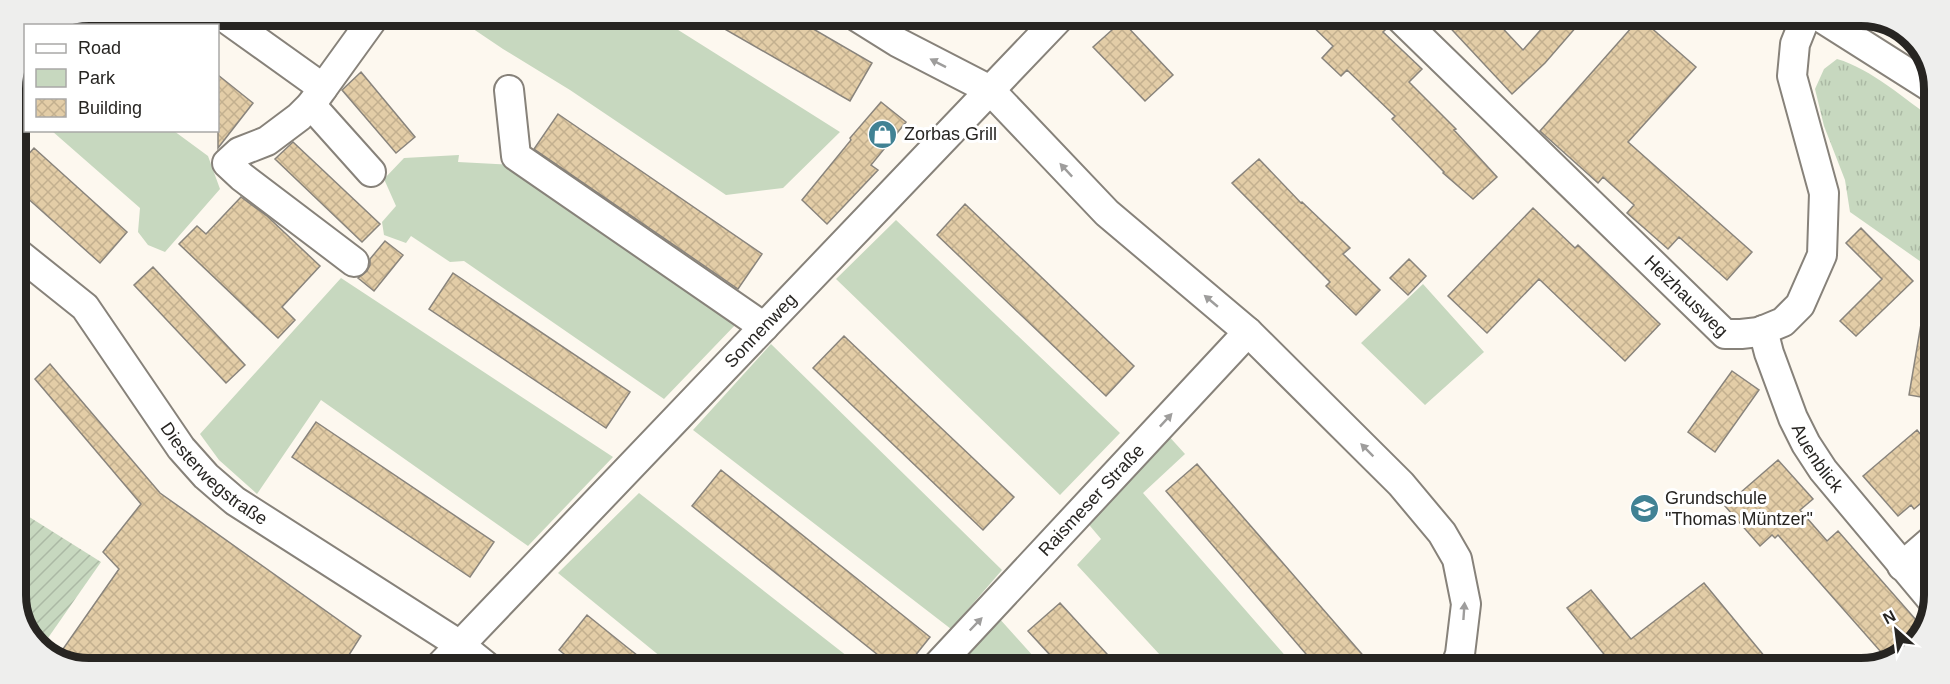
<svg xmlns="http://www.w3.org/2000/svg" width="1950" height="684" viewBox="0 0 1950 684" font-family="Arial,sans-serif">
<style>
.grass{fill:url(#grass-tufts)}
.park{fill:#c7d8bf}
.garden{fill:url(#garden-furrows)}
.building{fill:url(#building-cross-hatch);stroke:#89847c;stroke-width:1.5}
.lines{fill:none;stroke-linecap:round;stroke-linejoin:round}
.minor-casing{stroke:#87827a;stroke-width:32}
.minor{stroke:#fff;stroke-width:28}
.oneway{fill:#9e9d9c}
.labels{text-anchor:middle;stroke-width:6;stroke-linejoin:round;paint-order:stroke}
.poi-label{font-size:18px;fill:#272522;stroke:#fff;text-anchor:start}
.street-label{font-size:18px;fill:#272522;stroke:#fff}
.rim{fill:none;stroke:#272522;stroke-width:8}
</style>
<defs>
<pattern id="grass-tufts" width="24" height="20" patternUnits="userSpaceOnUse" patternTransform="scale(1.5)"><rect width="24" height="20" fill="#c7d8bf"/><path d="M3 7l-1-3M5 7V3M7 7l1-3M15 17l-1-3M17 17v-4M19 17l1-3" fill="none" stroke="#abb9a4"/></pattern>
<pattern id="garden-furrows" width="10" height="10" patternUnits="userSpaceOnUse" patternTransform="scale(1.5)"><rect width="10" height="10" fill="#c7d8bf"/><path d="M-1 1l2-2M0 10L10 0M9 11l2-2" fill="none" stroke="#abb9a4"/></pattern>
<pattern id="building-cross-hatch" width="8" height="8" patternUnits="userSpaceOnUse" patternTransform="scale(1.5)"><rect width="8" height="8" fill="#e3cda7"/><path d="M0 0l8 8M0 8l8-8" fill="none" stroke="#c3b08f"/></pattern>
</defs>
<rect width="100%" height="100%" fill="#fdf8ef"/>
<path class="grass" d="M 1837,59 C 1872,69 1905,100 1935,120 L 1934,271 L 1850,212 L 1845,180 L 1824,126 L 1815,89 L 1824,69 Z"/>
<path class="park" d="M 454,16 L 656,16 L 840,132 L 783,188 L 726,195 L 570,90 L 503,49 Z
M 52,131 L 174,131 L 208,156 L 220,189 L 165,252 L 148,245 L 138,232 L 140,208 Z
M 459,155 L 458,162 L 515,165 L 738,322 L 664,399 L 464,261 L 450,262 L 411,236 L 406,243 L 384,235 L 382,222 L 396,206 L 384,179 L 404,158 Z
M 896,220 L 1120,433 L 1060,495 L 836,279 Z
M 341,278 L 613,457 L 528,546 L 321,400 L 257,494 L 219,460 L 200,434 Z
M 1423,284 L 1484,352 L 1425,405 L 1361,343 Z
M 771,344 L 1002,570 L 951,629 L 693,430 Z
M 1166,433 L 1185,454 L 1143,493 L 1296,668 L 1172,668 L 1077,565 L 1101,539 L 1085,520 Z
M 639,493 L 861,667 L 672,666 L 558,573 Z
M 998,617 L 1043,667 L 957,667 L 954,664 Z"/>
<path class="garden" d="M 15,508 L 101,562 L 41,648 L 30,640 L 15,600 Z"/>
<path class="building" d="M 702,16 L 791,16 L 872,63 L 850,101 Z
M 1304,18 L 1372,18 L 1385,30 L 1383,32 L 1422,69 L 1409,82 L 1456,129 L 1454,130 L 1497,177 L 1473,199 L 1443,173 L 1444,172 L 1392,119 L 1395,116 L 1347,70 L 1341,76 L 1322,58 L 1333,46 Z
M 1441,18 L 1493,18 L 1523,50 L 1551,18 L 1584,18 L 1545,63 L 1512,94 Z
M 1640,18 L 1696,67 L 1628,142 L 1752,252 L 1727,280 L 1679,237 L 1668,249 L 1627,213 L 1634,205 L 1603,177 L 1598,183 L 1540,131 Z
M 1122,21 L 1173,75 L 1145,101 L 1093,47 Z
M 361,72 L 415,137 L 396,153 L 342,90 Z
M 218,75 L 253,103 L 218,148 Z
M 881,102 L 906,122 L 871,165 L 878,170 L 827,224 L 802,200 L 851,140 L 850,138 Z
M 558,114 L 762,254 L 738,289 L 534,149 Z
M 293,142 L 380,224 L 362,242 L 275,159 Z
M 34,148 L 127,232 L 100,263 L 15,187 L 15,169 Z
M 1259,159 L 1301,203 L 1302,202 L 1350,248 L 1343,254 L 1380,290 L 1356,315 L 1326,286 L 1330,282 L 1232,183 Z
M 241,197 L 267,216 L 320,266 L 282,307 L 295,320 L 278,338 L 179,244 L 197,226 L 206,234 Z
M 965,204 L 1134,366 L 1106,396 L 937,235 Z
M 1533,208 L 1575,248 L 1578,245 L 1660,324 L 1625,361 L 1539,279 L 1487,333 L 1448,296 Z
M 1861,228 L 1913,281 L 1856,336 L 1840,321 L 1882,279 L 1846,243 Z
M 385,241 L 403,255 L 374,291 L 358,278 L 367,271 L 370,265 L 370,259 Z
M 1409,259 L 1426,276 L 1408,295 L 1390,278 Z
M 153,267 L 245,365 L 226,383 L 134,285 Z
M 453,273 L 630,392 L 606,428 L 429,309 Z
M 1921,324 L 1933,325 L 1933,399 L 1909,395 Z
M 844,336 L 1014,497 L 983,530 L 813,368 Z
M 50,364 L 160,493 L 361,636 L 342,666 L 65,665 L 56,659 L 119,569 L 103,552 L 141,504 L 35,379 Z
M 1732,371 L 1759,390 L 1715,452 L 1688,432 Z
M 316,422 L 494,542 L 470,577 L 292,457 Z
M 1917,430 L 1932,448 L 1932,494 L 1914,509 L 1911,505 L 1898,516 L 1863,476 Z
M 1778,460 L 1813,499 L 1800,510 L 1827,541 L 1838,531 L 1924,629 L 1906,654 L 1888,660 L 1778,535 L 1775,538 L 1772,535 L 1760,546 L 1725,506 Z
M 1197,464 L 1216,486 L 1374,668 L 1318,668 L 1166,491 Z
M 721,470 L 930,637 L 906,667 L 893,667 L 692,506 Z
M 1704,583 L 1775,669 L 1615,668 L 1567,608 L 1591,590 L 1631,639 Z
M 1060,603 L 1082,627 L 1119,667 L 1061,667 L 1028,631 Z
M 587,615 L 628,648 L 651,666 L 579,666 L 559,650 Z"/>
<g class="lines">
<defs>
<g id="minor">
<path d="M 221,15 L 323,88 L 311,105 L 371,172"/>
<path d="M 857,17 L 897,42 L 990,90 L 1107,213 L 1248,332 L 1401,484 L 1442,533 L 1457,559 L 1466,604 L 1460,654 L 1455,668"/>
<path id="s1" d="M 1400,18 L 1725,334 L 1741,334 L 1759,332 L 1783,322 L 1800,305 L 1822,255 L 1824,193 L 1792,76 L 1795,44 L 1805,19"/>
<path d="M 1823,19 L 1935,90"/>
<path d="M 323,88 L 375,16"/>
<path d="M 509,90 L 516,156 L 764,327"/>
<path d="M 311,105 L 299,117 L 267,141 L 239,152 L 227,163 L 242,177 L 354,262"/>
<path id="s2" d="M 15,251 L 85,307 L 181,448 L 206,476 L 235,501 L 460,645 L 486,666"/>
<path id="s3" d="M 1763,330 L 1769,353 L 1793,418 L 1806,444 L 1823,470 L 1931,599"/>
<path d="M 1902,566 L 1932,540"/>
<path id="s4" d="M 440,666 L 1060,17"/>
<path id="s5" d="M 936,667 L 1248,332"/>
</g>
</defs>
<use href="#minor" class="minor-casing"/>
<use href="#minor" class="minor"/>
</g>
<defs><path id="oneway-solid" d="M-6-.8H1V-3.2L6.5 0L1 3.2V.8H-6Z" transform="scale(1.5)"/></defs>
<g class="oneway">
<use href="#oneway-solid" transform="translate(938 63) rotate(-153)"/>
<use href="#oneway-solid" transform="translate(1066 170) rotate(-133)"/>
<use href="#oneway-solid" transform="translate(1211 301) rotate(-140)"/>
<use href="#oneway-solid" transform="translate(1166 420) rotate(-47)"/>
<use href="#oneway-solid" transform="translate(1367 450) rotate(-135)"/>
<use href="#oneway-solid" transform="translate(1464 611) rotate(-86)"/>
<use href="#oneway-solid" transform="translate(976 624) rotate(-46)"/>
</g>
<defs>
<symbol id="shop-disc" viewBox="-11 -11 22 22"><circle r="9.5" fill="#418294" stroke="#fff"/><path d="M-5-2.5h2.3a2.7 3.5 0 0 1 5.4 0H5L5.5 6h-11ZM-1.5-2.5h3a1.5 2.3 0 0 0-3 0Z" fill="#fff"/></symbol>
<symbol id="school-disc" viewBox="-11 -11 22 22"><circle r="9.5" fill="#418294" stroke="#fff"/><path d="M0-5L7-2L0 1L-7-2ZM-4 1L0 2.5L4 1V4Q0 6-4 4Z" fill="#fff"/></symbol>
</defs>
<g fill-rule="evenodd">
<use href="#shop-disc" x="866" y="118" width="33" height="33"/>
<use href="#school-disc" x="1628" y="492" width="33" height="33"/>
</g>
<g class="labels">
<g class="poi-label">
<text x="904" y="140">Zorbas Grill</text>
<text x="1665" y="504">Grundschule<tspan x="1665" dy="21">"Thomas Müntzer"</tspan></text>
</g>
<g class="street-label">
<text dy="6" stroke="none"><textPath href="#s1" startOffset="399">Heizhausweg</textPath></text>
<text dy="6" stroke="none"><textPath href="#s4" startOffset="464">Sonnenweg</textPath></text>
<text dy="6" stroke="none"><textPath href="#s3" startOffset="140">Auenblick</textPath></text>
<text dy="6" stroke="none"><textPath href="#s2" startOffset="302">Diesterwegstraße</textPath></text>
<text dy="6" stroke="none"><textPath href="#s5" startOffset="228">Raismeser Straße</textPath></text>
</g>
</g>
<path d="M0 0H1950V684H0ZM89 26H1861A63 63 0 0 1 1924 89V595A63 63 0 0 1 1861 658H89A63 63 0 0 1 26 595V89A63 63 0 0 1 89 26Z" fill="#eeeeed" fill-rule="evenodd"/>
<path class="rim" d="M89 26H1861A63 63 0 0 1 1924 89V595A63 63 0 0 1 1861 658H89A63 63 0 0 1 26 595V89A63 63 0 0 1 89 26Z"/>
<rect x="24" y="24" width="195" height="108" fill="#ffffff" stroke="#a9a8a7" stroke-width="1.5"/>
<rect x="36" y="44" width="30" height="9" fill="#ffffff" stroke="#a9a8a7" stroke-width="1.5"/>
<text x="78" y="54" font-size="18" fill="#272522">Road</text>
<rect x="36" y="69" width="30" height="18" fill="#c7d8bf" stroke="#a9a8a7" stroke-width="1.5"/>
<text x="78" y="84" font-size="18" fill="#272522">Park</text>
<rect x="36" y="99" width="30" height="18" fill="url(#building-cross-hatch)" stroke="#a9a8a7" stroke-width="1.5"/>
<text x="78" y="114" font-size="18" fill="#272522">Building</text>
<g transform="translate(1896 630) rotate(332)" stroke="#ffffff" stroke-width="4.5" paint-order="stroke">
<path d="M0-4.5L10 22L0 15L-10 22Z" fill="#272522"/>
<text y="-9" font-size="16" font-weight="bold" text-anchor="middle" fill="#272522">N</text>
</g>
</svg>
